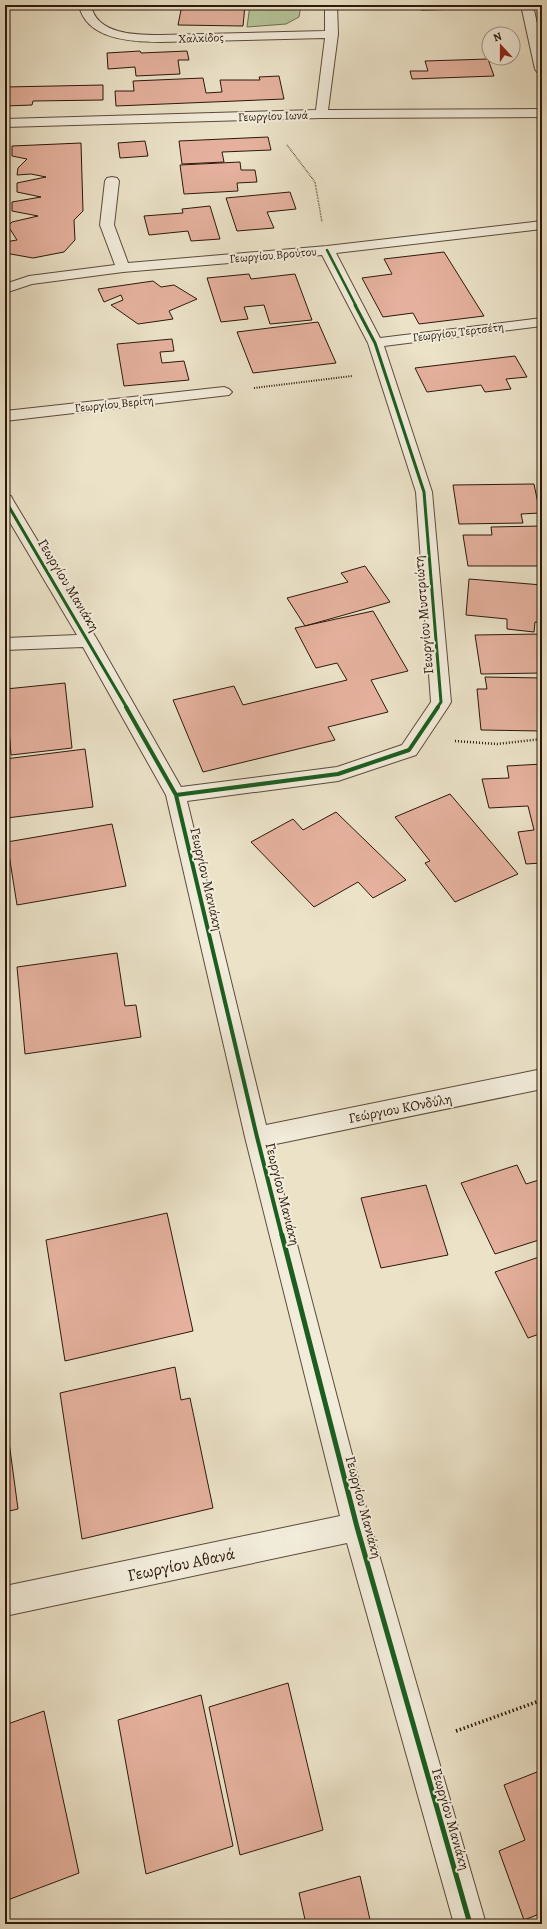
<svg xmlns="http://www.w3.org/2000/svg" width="547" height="1929" viewBox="0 0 547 1929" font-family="Alegreya,serif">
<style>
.green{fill:#b5c498;stroke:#706e51}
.building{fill:#e5b19e;stroke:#2c190a}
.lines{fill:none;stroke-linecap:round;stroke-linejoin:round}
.minor-casing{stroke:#5c4b3a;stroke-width:2}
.path-far3{stroke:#2c190a;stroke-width:1.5;stroke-dasharray:0.5 1;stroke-linecap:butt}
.path-far2{stroke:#2c190a;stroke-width:2;stroke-dasharray:1 1.5;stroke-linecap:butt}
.path-far1{stroke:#2c190a;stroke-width:2.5;stroke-dasharray:1 2;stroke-linecap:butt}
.path{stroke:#2c190a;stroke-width:3.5;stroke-dasharray:1.5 2.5;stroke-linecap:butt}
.minor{fill:#f2ecdb;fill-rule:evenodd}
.cycleway-far3-casing{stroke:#f2ecdb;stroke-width:4}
.cycleway-far2-casing{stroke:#f2ecdb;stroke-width:5}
.cycleway-far1-casing{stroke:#f2ecdb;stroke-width:6}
.cycleway-casing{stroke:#f2ecdb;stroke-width:8}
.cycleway-far3{stroke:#1b5e20;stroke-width:2.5}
.cycleway-far2{stroke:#1b5e20;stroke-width:3}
.cycleway-far1{stroke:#1b5e20;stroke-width:4}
.cycleway{stroke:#1b5e20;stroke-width:5}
.labels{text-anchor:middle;stroke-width:4;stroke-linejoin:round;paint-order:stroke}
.far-street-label{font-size:12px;fill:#2c190a;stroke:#f2ecdb}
.street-label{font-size:14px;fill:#2c190a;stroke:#f2ecdb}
.near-street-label{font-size:17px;fill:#2c190a;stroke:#f2ecdb}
</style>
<rect width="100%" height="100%" fill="#ebe2c8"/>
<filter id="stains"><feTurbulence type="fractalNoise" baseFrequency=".005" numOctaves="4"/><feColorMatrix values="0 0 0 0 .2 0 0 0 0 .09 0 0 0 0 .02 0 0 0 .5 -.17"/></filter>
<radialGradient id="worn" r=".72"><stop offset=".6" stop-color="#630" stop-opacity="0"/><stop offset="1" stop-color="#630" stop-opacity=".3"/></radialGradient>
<path class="green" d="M 250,5 L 301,5 L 299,17 L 286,24 L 247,27 Z"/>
<path class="building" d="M 182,5 L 245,5 L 243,26 L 178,25 Z
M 419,5 L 496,5 L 470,6 L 471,9 L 421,10 Z
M 140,51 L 141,53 L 187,51 L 189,60 L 178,60 L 180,74 L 136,76 L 135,67 L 108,69 L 107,53 Z
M 488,59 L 494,76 L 412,79 L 410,71 L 428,71 L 425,61 Z
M 279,76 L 284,99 L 116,106 L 115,91 L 134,91 L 133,81 L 203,78 L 206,93 L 222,92 L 220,80 L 260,80 L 259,77 Z
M 103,85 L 103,100 L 33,101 L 32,105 L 5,106 L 5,87 Z
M 268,137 L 271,150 L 222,152 L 224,162 L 182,164 L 179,141 Z
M 145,141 L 148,156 L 120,158 L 118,143 Z
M 81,143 L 83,211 L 74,220 L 75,240 L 64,252 L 33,258 L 5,253 L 5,242 L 17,240 L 10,229 L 5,230 L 5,221 L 8,226 L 12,222 L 38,216 L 12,211 L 12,202 L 41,197 L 17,192 L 17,183 L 46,177 L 31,174 L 17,175 L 18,168 L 27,159 L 12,156 L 12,146 Z
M 240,162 L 241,170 L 255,170 L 257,182 L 237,183 L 238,191 L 184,194 L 180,165 Z
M 290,192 L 296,209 L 267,212 L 274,228 L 237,231 L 226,198 Z
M 210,206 L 220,239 L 191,241 L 188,231 L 149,235 L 144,216 L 183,213 L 182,209 Z
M 444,252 L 484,316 L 419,324 L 413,313 L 383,317 L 362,278 L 392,274 L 384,259 Z
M 249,274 L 251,279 L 295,274 L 312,320 L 270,324 L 264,305 L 244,307 L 248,319 L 221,322 L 207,278 Z
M 153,281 L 161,287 L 174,285 L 197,299 L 169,311 L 173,319 L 138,324 L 111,305 L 123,300 L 121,295 L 104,302 L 98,289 Z
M 318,322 L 336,363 L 253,373 L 237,332 Z
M 172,339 L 174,351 L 160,352 L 162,363 L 184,361 L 189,380 L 124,386 L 117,344 Z
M 515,356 L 527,377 L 506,379 L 511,389 L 485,392 L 481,385 L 427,392 L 415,368 Z
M 534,484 L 540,513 L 521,514 L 523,523 L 459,524 L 453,485 Z
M 542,526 L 542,566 L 468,566 L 463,535 L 492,535 L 491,527 Z
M 365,566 L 390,602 L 305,626 L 287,598 L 348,582 L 341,573 Z
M 469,579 L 542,585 L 542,623 L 535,622 L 534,632 L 507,629 L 507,619 L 466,615 Z
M 373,611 L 408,671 L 371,680 L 388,712 L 328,727 L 335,740 L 203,772 L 173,700 L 234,686 L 243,705 L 347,680 L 337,663 L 316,668 L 295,628 Z
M 542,634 L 542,673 L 481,674 L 475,635 Z
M 485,677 L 542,678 L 542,731 L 481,730 L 477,689 L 487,689 Z
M 65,683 L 72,748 L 11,755 L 6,689 Z
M 85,749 L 93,807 L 7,818 L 5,759 Z
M 542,764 L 542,863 L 526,864 L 518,832 L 534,830 L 528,806 L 489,808 L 482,779 L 509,778 L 507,766 Z
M 450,794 L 518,874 L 455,902 L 425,863 L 430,861 L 395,817 Z
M 336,812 L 406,880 L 373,898 L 358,882 L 314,907 L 251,842 L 293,819 L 303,830 Z
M 112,824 L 126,886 L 17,905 L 7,842 Z
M 117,953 L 125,1006 L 136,1005 L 141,1037 L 25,1054 L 17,967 Z
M 517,1165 L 526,1184 L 542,1179 L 542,1239 L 495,1254 L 461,1183 Z
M 426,1185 L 448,1255 L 381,1268 L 361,1198 Z
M 167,1213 L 193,1331 L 65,1361 L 46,1240 Z
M 542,1256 L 542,1333 L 528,1338 L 495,1272 Z
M 175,1367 L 181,1400 L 190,1398 L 213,1508 L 82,1539 L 60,1393 Z
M 5,1427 L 7,1427 L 18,1509 L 5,1512 Z
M 288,1683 L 323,1830 L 240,1855 L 209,1707 Z
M 201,1695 L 233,1846 L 146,1874 L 118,1720 Z
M 44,1711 L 79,1873 L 5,1901 L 5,1725 Z
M 542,1770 L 542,1913 L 524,1920 L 499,1851 L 525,1840 L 504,1785 Z
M 360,1876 L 371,1924 L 306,1924 L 299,1893 Z"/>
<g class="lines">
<defs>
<path id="minor" d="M 79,5 L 91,5 C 96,35 137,35 161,35 L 325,31 L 325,5 L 337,5 L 338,34 L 328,110 L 542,109 L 542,117 L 321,118 L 5,127 L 5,119 L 316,110 L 325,38 L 161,42 C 133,42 86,40 79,5 Z
M 521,5 L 533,5 L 542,47 L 542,72 L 537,72 L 535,69 Z
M 112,177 L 117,178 L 119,181 L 114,225 L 128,263 L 327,246 L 542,221 L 542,229 L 336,253 L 380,338 L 542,318 L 542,326 L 384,346 L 432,492 L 451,702 L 448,707 L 416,755 L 338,781 L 187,801 L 266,1125 L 542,1069 L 542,1089 L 271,1145 L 371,1527 L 486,1924 L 454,1924 L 347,1543 L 5,1616 L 5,1586 L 340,1516 L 245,1137 L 166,795 L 83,647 L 5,650 L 5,638 L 77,635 L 5,514 L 5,495 L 11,496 L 13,500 L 98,641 L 181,787 L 337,767 L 402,745 L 431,702 L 416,492 L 368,343 L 322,255 L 123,272 L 32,284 L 5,293 L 5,284 L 29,276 L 115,265 L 100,225 L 105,181 L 107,178 Z
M 224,387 L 229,389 L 232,392 L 229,395 L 5,421 L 5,411 Z"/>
</defs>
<use href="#minor" class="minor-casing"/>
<path class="path-far3" d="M 287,145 L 315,182 L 322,222"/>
<path class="path-far2" d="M 254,388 L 352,376"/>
<path class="path-far1" d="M 455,741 L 497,744 L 542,739"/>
<path class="path" d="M 456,1731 L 542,1700"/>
<use href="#minor" class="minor"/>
<defs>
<path id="cycleway-far3" d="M 327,250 L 356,306"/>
<path id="cycleway-far2" d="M 355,305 L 375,343 L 424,492 L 441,702 L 437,708
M 5,500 L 127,708"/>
<path id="cycleway-far1" d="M 126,707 L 176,795 L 257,1137 L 282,1236
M 176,795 L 338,774 L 409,750 L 438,707"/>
<path id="cycleway" d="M 282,1235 L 357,1527 L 470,1924"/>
</defs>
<use href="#cycleway-far3" class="cycleway-far3-casing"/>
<use href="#cycleway-far2" class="cycleway-far2-casing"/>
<use href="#cycleway-far1" class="cycleway-far1-casing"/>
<use href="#cycleway" class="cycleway-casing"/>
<use href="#cycleway-far3" class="cycleway-far3"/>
<use href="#cycleway-far2" class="cycleway-far2"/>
<use href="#cycleway-far1" class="cycleway-far1"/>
<use href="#cycleway" class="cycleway"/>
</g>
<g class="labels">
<g class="far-street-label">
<text transform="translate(201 38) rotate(-2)" y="4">Χαλκίδος</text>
<text transform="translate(273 116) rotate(-2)" y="4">Γεωργίου Ιωνά</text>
<text transform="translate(273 255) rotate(-5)" y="4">Γεωργίου Βρούτου</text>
<text transform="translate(458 332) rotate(-7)" y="4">Γεωργίου Τερτσέτη</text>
<text transform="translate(114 404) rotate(-6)" y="4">Γεωργίου Βερίτη</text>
</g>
<g class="street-label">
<text transform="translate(69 585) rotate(59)" y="5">Γεωργίου Μανιάκη</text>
<text transform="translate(423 615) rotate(-95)" y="5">Γεωργίου Μυστριώτη</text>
<text transform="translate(207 879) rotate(77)" y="5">Γεωργίου Μανιάκη</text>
<text transform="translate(400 1108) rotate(-11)" y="5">Γεώργιου ΚΟνδύλη</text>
<text transform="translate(283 1194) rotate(76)" y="5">Γεωργίου Μανιάκη</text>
<text transform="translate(364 1507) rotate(75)" y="5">Γεωργίου Μανιάκη</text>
<text transform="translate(451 1819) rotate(74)" y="5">Γεωργίου Μανιάκη</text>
</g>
<g class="near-street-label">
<text transform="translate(181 1564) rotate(-12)" y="6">Γεωργίου Αθανά</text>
</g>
</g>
<rect width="547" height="1929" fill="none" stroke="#ebe2c8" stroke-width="20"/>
<rect x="6" y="6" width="535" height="1917" fill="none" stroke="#2c190a" stroke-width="2"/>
<rect x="10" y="10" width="527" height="1909" fill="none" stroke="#2c190a"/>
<g transform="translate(501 46) rotate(339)"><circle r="19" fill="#f2ecdb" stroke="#a39887"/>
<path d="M0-3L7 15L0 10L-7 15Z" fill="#8f2418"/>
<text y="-6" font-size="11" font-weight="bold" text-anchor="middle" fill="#2c190a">N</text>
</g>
<rect width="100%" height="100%" filter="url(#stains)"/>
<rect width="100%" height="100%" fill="url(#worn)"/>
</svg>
